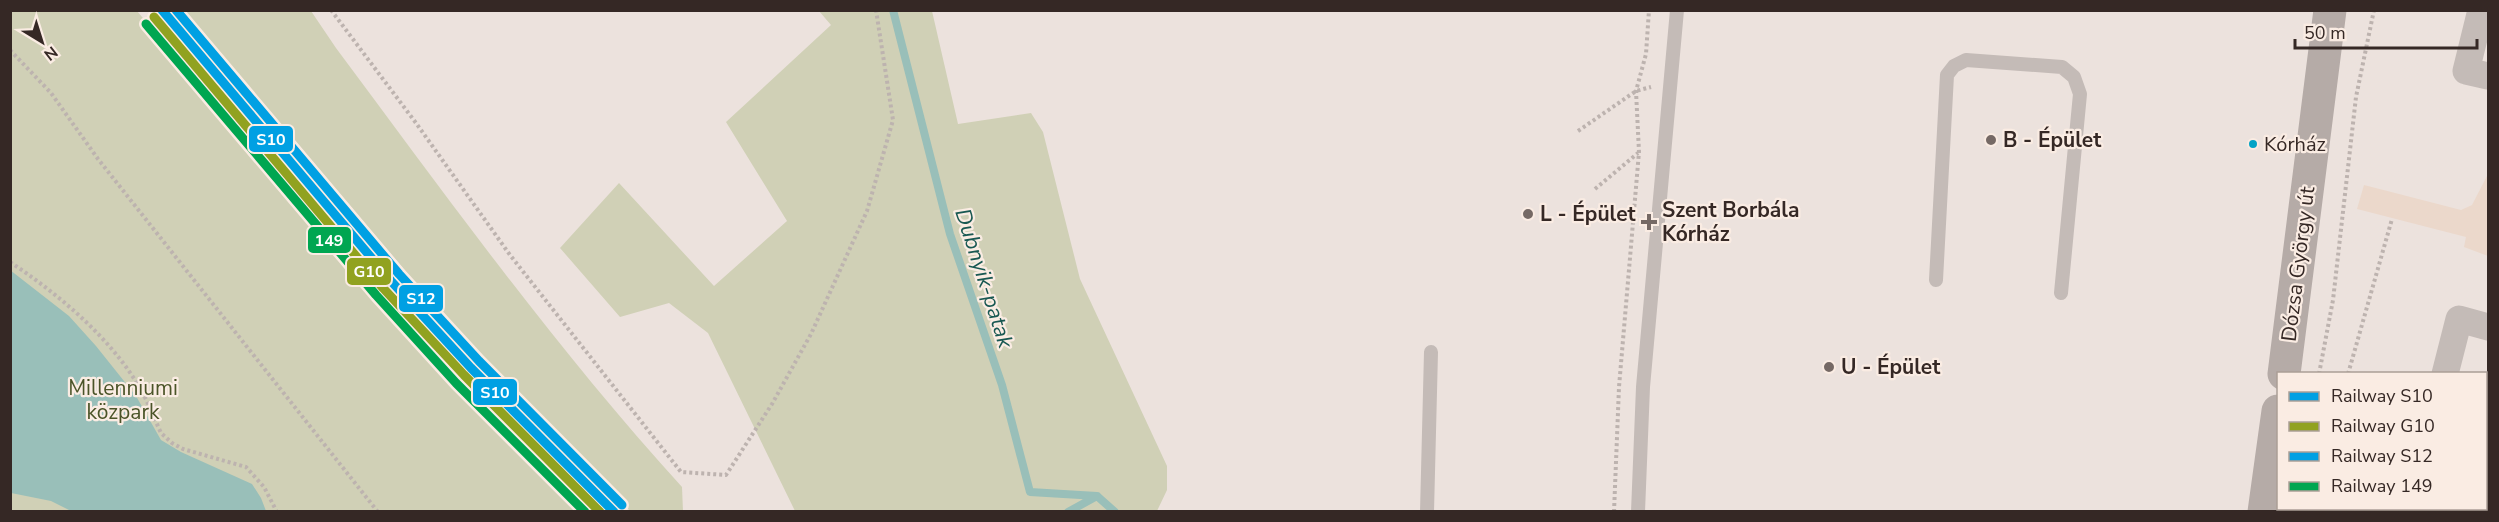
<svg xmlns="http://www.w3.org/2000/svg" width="2499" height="522" viewBox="0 0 2499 522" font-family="'Nunito Sans',sans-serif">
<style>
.green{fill:#d0d0b6}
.plaza{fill:#ebd8cb}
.water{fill:#99bfb9}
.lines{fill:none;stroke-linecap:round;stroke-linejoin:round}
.stream{stroke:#99bfb9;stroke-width:8}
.path{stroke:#bdb3af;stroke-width:4;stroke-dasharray:3 3;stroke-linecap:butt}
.lane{stroke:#c4bbb7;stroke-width:14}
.street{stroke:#c4bbb7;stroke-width:27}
.secondary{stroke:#b5aba7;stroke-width:33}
.rail-1-casing{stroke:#faece3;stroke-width:14}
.rail-2-casing{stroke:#faece3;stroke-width:14}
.rail-3-casing{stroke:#faece3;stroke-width:14}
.rail-4-casing{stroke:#faece3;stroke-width:14}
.rail-1{stroke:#00a0e3;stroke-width:9}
.rail-2{stroke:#91a220;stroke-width:9}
.rail-3{stroke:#00a0e3;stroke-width:9}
.rail-4{stroke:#00a651;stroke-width:9}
.poi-dot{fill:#756965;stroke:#faece3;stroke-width:2}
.bus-dot{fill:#03a3c6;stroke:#faece3;stroke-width:2}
.labels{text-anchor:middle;stroke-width:4.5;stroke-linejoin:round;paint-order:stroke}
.bus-label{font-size:20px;fill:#352825;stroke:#faece3;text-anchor:start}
.poi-label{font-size:21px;font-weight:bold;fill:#352825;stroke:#faece3;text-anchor:start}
.street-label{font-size:21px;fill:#352825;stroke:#faece3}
.park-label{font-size:21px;fill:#4b5428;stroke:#faece3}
.water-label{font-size:22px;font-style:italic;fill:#195852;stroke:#faece3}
.line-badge{stroke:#faece3;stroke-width:2}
.badge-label{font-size:16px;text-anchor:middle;font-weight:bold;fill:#fff}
</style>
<rect width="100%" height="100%" fill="#ece2dd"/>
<path class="green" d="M 10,11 L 137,11 L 374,294 L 457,386 L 584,511 L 11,511 Z
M 185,11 L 311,11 L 336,48 C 447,197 556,349 682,487 L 683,511 L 630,511 L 458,333 Z
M 819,11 L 932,11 L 958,124 L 1031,113 L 1043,132 L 1080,279 L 1167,466 L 1167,490 L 1157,511 L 795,511 L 708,333 L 669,303 L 620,317 L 560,248 L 619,183 L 714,286 L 787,221 L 726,122 L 831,25 Z
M 2488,421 L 2488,511 L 2463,511 L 2464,509 L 2486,508 L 2486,431 Z"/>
<path class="plaza" d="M 2488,174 L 2488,256 L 2464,247 L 2466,237 L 2357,209 L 2364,185 L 2461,210 L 2472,205 Z"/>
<path class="water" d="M 10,270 L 69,316 L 96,346 L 136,396 L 161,440 L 181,452 L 252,484 L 261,498 L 266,511 L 71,511 L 51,501 L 11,493 Z"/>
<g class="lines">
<path class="stream" d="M 893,10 L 950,234 L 1002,385 L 1030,492 L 1097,496
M 1068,512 L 1097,496 L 1115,512"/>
<path class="path" d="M 331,10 L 416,123 L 510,255 L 681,472 L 726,475 L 772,404 L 811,334 L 867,211 L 893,120 L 876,10
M 10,50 L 51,93 L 98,159 L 378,512
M 1578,131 L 1636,91 L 1651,87
M 1595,189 L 1638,153
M 10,262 C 58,294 106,334 137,383 C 147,399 153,416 161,433 L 172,443 L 183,449 L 246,467 L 264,487 L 277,512
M 2319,374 L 2333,300 L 2356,97 L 2374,10
M 2348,374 L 2392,219
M 1614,512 L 1619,387 L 1639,152 L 1636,91 L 1646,54 L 1649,10
M 2300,512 L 2301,508
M 2328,512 L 2329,508"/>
<path class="lane" d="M 1936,280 L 1947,75 L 1954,66 L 1966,60 L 2062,67 L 2074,77 L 2080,94 L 2061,293
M 1427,512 L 1431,352
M 1638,512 L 1643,387 L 1677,10"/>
<path class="street" d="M 2481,10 L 2466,71 L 2488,76
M 2445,374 L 2459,319 L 2488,327
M 2410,512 L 2411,508"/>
<path class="secondary" d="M 2284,374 L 2330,10
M 2264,512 L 2278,411"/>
<defs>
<path id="rail-1" d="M 162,10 L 391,281 L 471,368 L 614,512"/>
<path id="rail-2" d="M 154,17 L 383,288 L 464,375 L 600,512"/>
<path id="rail-3" d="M 176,10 L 399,274 L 479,361 L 622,505"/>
<path id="rail-4" d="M 146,24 L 376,295 L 456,383 L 585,512"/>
</defs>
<use href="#rail-1" class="rail-1-casing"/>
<use href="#rail-2" class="rail-2-casing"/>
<use href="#rail-3" class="rail-3-casing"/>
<use href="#rail-4" class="rail-4-casing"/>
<use href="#rail-1" class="rail-1"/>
<use href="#rail-2" class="rail-2"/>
<use href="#rail-3" class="rail-3"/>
<use href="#rail-4" class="rail-4"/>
</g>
<g class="poi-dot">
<circle cx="1991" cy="140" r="6"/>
<circle cx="1528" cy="214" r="6"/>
<path d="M1646 213h6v6h6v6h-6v6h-6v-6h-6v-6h6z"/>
<circle cx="1829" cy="367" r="6"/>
</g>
<circle class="bus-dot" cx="2253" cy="144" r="5"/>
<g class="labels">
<g class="bus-label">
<text x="2264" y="151">Kórház</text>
</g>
<g class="poi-label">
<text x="2003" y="147">B - Épület</text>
<text x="1662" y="217">Szent Borbála<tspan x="1662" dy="24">Kórház</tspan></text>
<text x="1540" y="221">L - Épület</text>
<text x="1841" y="374">U - Épület</text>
</g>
<g class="street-label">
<text transform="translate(2298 264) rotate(-83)" y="7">Dózsa György út</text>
</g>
<g class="park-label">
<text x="123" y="395">Millenniumi<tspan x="123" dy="24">közpark</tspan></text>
</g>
<g class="water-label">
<text transform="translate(985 278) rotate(72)" y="8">Dubnyik-patak</text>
</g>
</g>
<g class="line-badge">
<rect x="248" y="125" width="46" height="28" rx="6" fill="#00a0e3"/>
<rect x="307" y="226" width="45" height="28" rx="6" fill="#00a651"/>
<rect x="346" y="257" width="46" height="29" rx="6" fill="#91a220"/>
<rect x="398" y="284" width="46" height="29" rx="6" fill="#00a0e3"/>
<rect x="472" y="378" width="46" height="28" rx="6" fill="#00a0e3"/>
</g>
<g class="badge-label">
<text x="271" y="145">S10</text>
<text x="329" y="246">149</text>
<text x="369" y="277">G10</text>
<text x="421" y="304">S12</text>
<text x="495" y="398">S10</text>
</g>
<rect width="2499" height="522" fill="none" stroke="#352825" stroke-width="24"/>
<rect x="2277" y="372" width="210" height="138" fill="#faece3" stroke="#ab9e97" stroke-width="1.5"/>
<rect x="2289" y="392" width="30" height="9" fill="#00a0e3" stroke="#ab9e97" stroke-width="1.5"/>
<text x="2331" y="402" font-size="18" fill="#352825">Railway S10</text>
<rect x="2289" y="422" width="30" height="9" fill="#91a220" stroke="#ab9e97" stroke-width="1.5"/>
<text x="2331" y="432" font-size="18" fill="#352825">Railway G10</text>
<rect x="2289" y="452" width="30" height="9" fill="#00a0e3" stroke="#ab9e97" stroke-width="1.5"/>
<text x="2331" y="462" font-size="18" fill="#352825">Railway S12</text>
<rect x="2289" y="482" width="30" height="9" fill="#00a651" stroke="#ab9e97" stroke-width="1.5"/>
<text x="2331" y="492" font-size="18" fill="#352825">Railway 149</text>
<g transform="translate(42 42) rotate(142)" stroke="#faece3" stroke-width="4.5" paint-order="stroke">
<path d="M0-4.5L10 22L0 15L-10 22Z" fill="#352825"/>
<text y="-9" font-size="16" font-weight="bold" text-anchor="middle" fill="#352825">N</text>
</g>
<path d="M2295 39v9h182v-9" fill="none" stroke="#352825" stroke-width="3"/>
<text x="2304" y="39" font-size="18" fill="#352825" stroke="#faece3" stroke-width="4.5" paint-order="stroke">50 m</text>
</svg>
